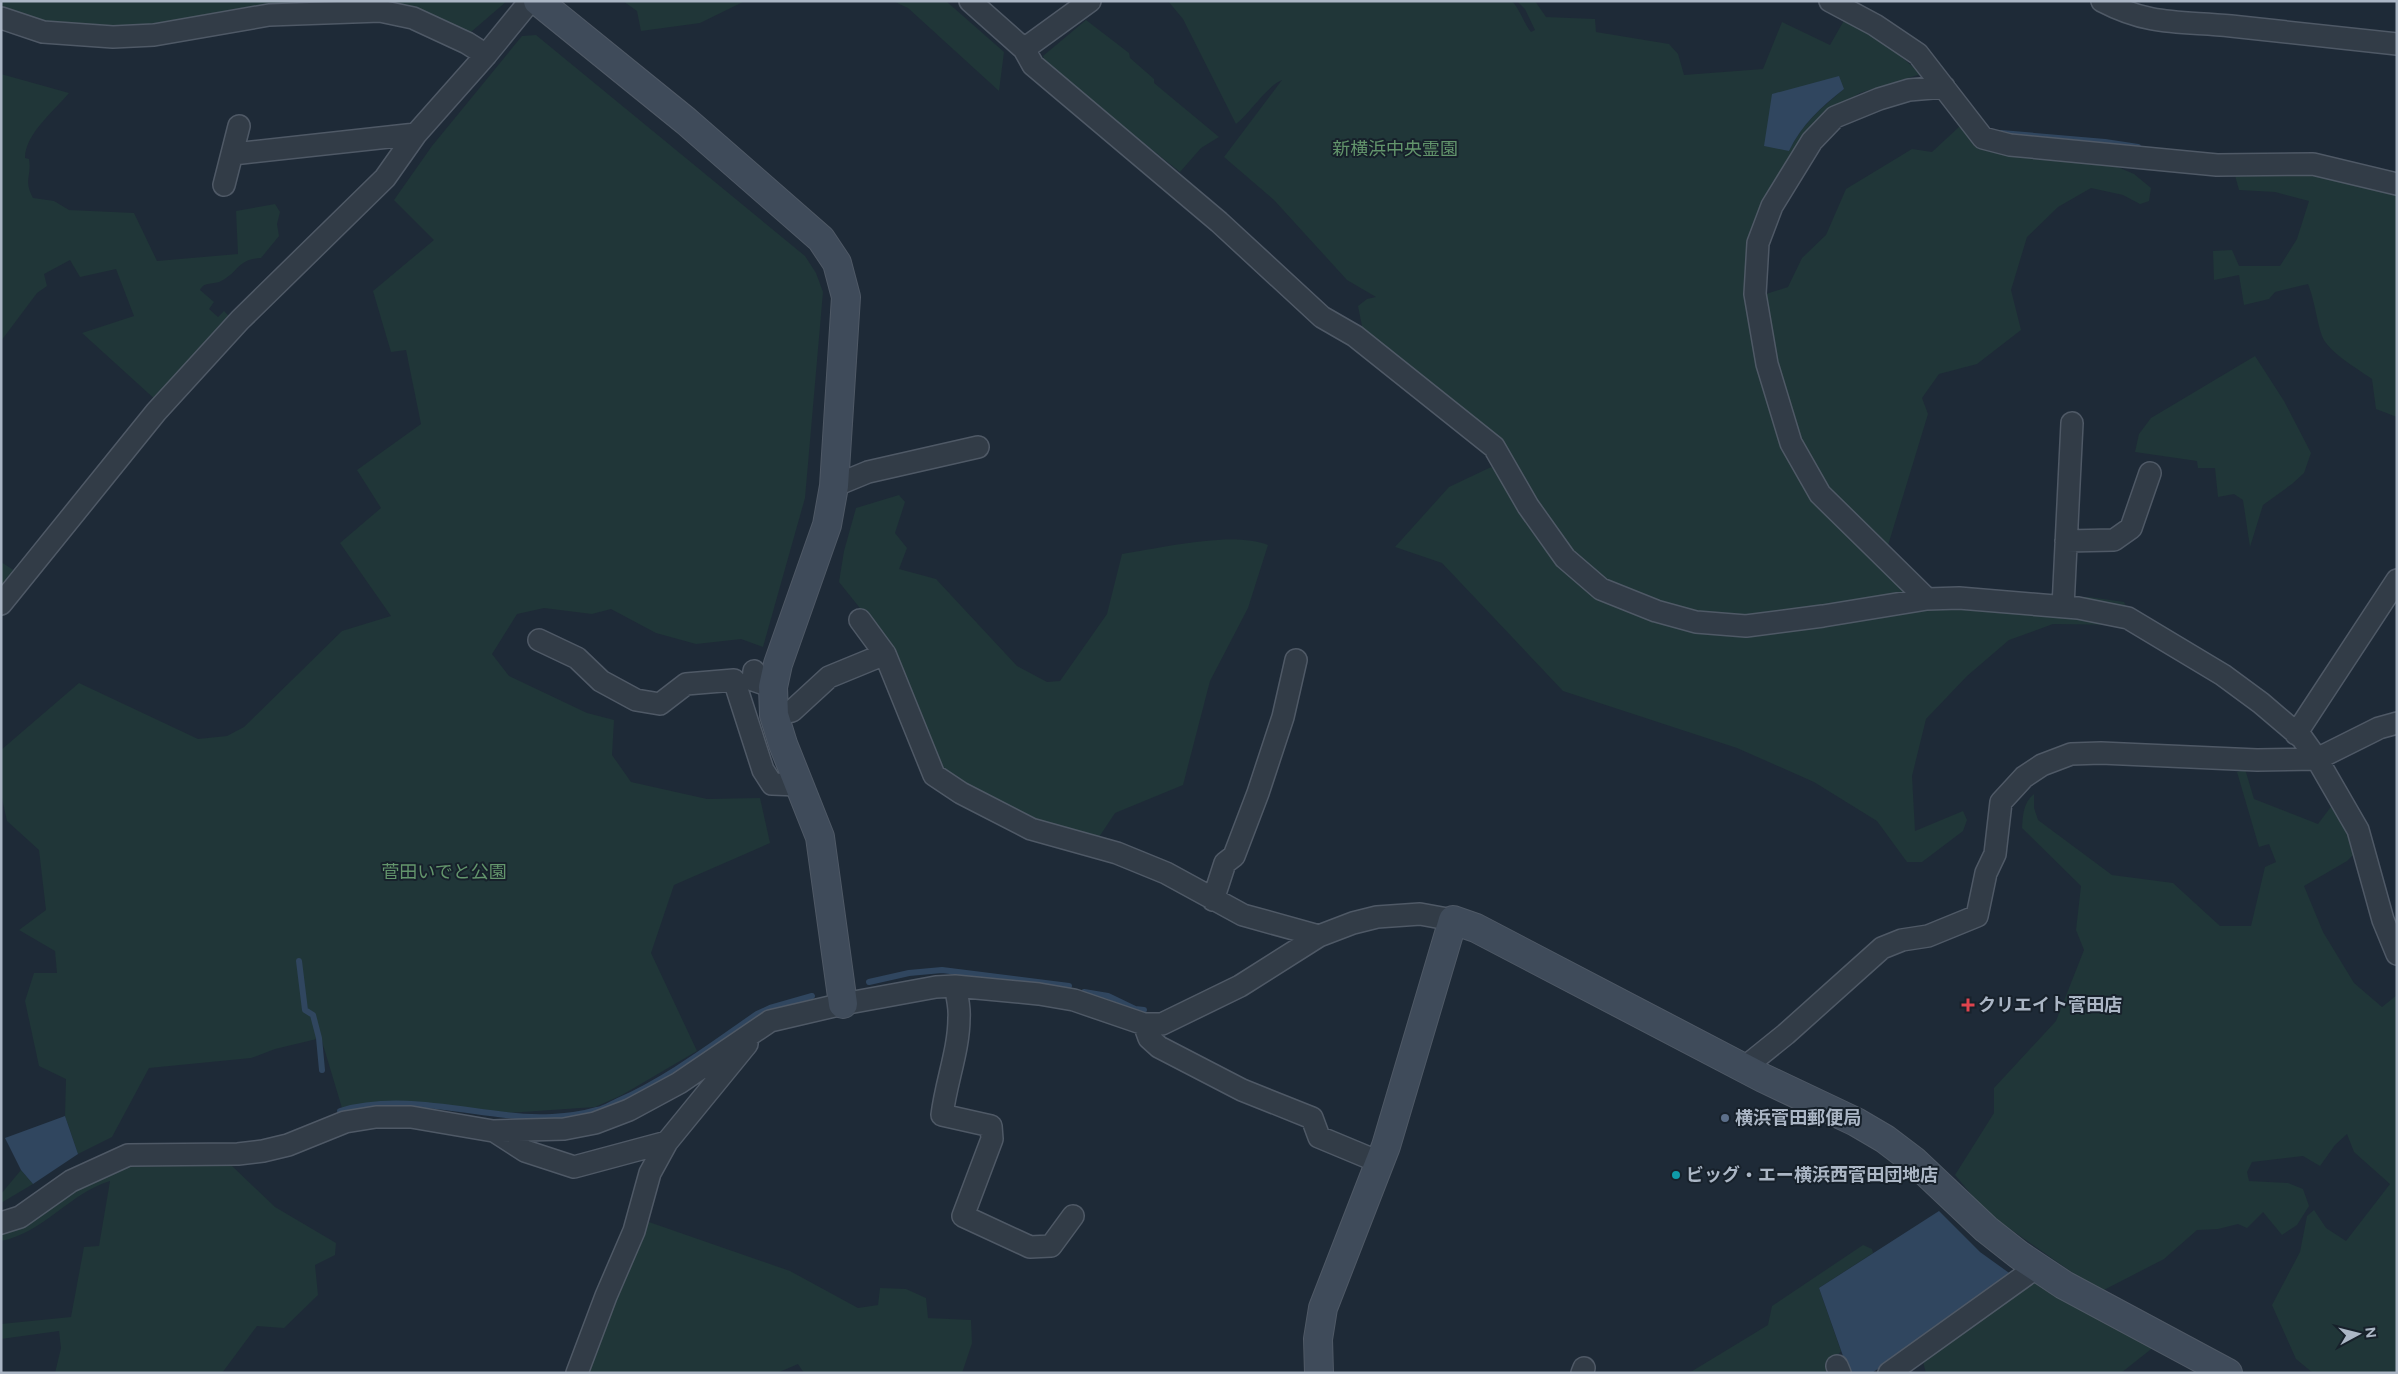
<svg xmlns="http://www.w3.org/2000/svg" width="2398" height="1374" viewBox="0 0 2398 1374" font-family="Figtree,'Noto Sans JP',sans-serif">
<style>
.green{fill:#203638;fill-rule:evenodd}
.water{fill:#30465f}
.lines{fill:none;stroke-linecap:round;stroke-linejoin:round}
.stream{stroke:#30465f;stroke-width:6}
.street-casing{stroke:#4f5966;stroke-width:24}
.secondary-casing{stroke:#4f5966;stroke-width:30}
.street{stroke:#323c47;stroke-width:21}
.secondary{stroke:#3f4b5a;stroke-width:28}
.health-dot{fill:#e0444e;stroke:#17212b;stroke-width:2}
.service-dot{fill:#5c6f8a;stroke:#17212b;stroke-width:2}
.culture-dot{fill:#0f9aa8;stroke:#17212b;stroke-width:2}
.labels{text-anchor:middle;stroke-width:4;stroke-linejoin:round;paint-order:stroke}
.park-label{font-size:18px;fill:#63956c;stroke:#17212b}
.poi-label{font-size:18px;font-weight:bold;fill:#abb6c5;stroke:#17212b;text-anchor:start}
</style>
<rect width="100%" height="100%" fill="#1e2a37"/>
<path class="green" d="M 1,1 L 507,1 L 464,38 L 405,10 L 157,29 L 43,27 L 1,14 Z
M 623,1 L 745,1 L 700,23 L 641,31 L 637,11 Z
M 893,1 L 946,1 L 1004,52 L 999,91 L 908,8 Z
M 1168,1 L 1512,1 C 1521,11 1523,22 1531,32 L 1535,30 L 1525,9 L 1517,1 L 1535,1 L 1546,17 L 1595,19 L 1596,32 L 1669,44 L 1678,54 L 1684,75 L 1763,69 L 1782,22 L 1830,45 L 1846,17 L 1881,39 L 1921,74 L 1860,93 L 1838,106 L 1797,145 L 1783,168 L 1772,192 L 1747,300 L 1788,287 L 1802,258 L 1826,235 L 1846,189 L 1912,149 L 1932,152 L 1960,126 L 2113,165 L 2134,174 L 2151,188 L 2149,201 L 2140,204 L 2123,195 L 2091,188 L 2058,207 L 2027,237 L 2011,290 L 2021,330 L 1977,364 L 1939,374 L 1922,398 L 1928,414 L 1886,552 L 1928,596 L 2089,597 L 2124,602 L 2129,612 L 2126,625 L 2053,624 L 2009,640 L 1967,676 L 1926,719 L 1912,776 L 1915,831 L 1963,811 L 1967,820 L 1963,831 L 1922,862 L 1907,862 L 1877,821 L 1814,782 L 1737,748 L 1563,691 L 1442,563 L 1395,547 L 1449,487 L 1508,459 L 1364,336 L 1358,306 L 1367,299 L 1376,297 L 1347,280 L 1274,200 L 1224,157 L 1282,80 C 1267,86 1251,112 1236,124 L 1183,19 ZM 1844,89 C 1821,108 1802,124 1789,151 L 1772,94 Z
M 1086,20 L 1129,53 L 1130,58 L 1154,79 L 1154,83 L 1219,137 L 1201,148 L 1180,172 L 1047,66 L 1043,56 Z
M 536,35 L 805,256 L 816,273 L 823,292 L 805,498 L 763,647 L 741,639 L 696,644 L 656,633 L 611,609 L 592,614 L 544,608 L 517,614 L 492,654 L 509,676 L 587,713 L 614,720 L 612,755 L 631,782 L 707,799 L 760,798 L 770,843 L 674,885 L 651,953 L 697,1051 L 622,1095 L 595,1107 L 508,1113 L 391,1101 L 342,1108 L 321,1038 L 275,1049 L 251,1058 L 149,1068 L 112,1137 L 78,1154 L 65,1116 L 66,1079 L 39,1066 L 25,1001 L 34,973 L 57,973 L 55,951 L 19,930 L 46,910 L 39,850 L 7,821 L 1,794 L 1,750 L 79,683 L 198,739 L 227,736 L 244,727 L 342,631 L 391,616 L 340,543 L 381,508 L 357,470 L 421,424 L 406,350 L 391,352 L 373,291 L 434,240 L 394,200 L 432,146 L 522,36 Z
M 1,74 L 69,93 C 55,110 25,134 25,158 L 29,159 C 32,177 23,179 33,198 L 54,201 L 69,210 L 134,213 L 157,261 L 238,254 L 236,211 L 275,204 L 280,212 L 277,224 L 279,236 L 261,258 C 237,259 239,272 221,281 C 214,285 204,281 200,290 L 214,302 L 209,309 L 218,317 L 224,311 L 233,320 L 158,402 L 82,333 L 134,316 L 116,269 L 80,277 L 70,260 L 44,274 L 47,286 L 37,293 L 1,341 Z
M 2233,168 L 2306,168 L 2397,190 L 2397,417 L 2376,409 L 2372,379 C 2358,369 2328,352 2322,336 C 2316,319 2315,301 2308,284 L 2275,292 L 2269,299 L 2244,305 L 2239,275 L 2214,280 L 2213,251 L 2232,250 L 2239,266 L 2280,266 L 2297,239 L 2309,201 L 2275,192 L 2239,190 Z
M 2255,356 L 2284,401 L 2311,453 L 2304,473 L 2292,484 L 2263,505 L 2250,547 L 2243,500 L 2234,494 L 2218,497 L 2215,468 L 2198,468 L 2197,461 L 2135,452 L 2139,434 L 2151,418 Z
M 899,495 L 905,502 L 895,533 L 907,548 L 899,569 L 936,579 L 1017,666 L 1047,682 L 1060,681 L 1107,614 L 1122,554 C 1162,548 1232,531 1268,545 L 1248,608 L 1210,681 L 1183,785 L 1115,813 L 1097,840 L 1032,826 L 935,767 L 892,648 L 839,582 L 844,551 L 856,508 Z
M 1,562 L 15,571 L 1,586 Z
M 2245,769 L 2254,799 L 2318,824 L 2333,804 L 2358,850 L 2347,861 L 2304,886 L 2323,932 L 2354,983 L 2382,1007 L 2397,995 L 2397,1373 L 2313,1373 L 2296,1359 L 2272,1305 L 2300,1252 L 2307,1216 L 2314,1210 L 2326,1228 L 2346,1241 L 2390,1184 L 2354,1152 L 2347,1134 L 2335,1145 L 2320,1166 L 2303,1156 L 2252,1162 L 2247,1172 L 2249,1181 L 2288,1183 L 2303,1189 L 2309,1206 L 2297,1225 L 2282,1235 L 2263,1212 L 2247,1228 L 2238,1224 L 2218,1229 L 2197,1230 L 2164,1259 L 2100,1292 L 1986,1212 L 1955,1175 L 1994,1113 L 1994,1088 L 2056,1021 L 2084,950 L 2076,930 L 2081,886 L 2022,828 C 2023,815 2023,803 2034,794 L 2034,808 L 2038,820 L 2112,875 L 2173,883 L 2220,926 L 2251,926 L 2265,867 L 2276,862 L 2269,844 L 2259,847 L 2237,772 Z
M 178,1158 L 232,1166 L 275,1207 L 336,1243 L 335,1255 L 315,1265 L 318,1295 L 284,1328 L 257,1326 L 222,1373 L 55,1373 L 61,1348 L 59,1331 L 1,1339 L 1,1324 L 71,1317 L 84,1247 L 99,1246 L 110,1181 C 70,1193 43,1233 1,1241 L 1,1231 L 116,1162 Z
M 21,1170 L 33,1184 L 1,1203 L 1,1194 Z
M 646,1221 L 790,1271 L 858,1308 L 878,1305 L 880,1288 L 906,1289 L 926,1298 L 928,1318 L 971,1320 L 972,1343 L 962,1373 L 804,1373 L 798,1364 L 777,1373 L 584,1373 Z
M 1863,1245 L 1872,1249 L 1873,1253 L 1819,1288 L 1841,1351 L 1825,1373 L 1689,1373 L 1768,1325 L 1772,1306 Z
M 2038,1280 L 2155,1346 L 2121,1373 L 1926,1373 L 1922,1358 Z"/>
<path class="water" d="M 1839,76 L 1844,89 C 1821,107 1802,124 1789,151 L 1764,146 L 1772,94 Z
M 65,1116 L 78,1154 L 33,1184 L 21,1170 L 5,1138 Z
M 1939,1211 L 1980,1252 L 2012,1275 L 1872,1373 L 1849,1373 L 1819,1288 Z"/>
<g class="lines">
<path class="stream" d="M 2001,133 L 2105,142 L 2138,147
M 299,961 L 305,1010 L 313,1015 L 319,1038 L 322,1070
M 869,982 L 909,973 L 942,970 L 1069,986
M 1084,992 L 1108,996 L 1135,1009 L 1144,1010
M 340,1111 C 393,1095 452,1109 506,1115 C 535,1119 570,1118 597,1110 C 605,1109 611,1104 618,1101 C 668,1079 712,1045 757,1014 L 770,1008 L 812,996"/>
<defs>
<path id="street" d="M 970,1 L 1024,49 L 1033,65 L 1219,222 L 1322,317 L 1355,336 L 1494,447 L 1528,506 L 1565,558 L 1601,589 L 1656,611 L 1696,622 L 1746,626 L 1823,616 L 1927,599 L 1959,598 L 2078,608 L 2128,618 L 2223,675 L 2261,703 L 2302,738 L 2317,759 L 2358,830 L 2383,920 L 2397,954
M 1830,1 L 1875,25 L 1918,54 L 1983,138 L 2010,145 L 2217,165 L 2313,164 L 2397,184
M 2102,1 C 2150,26 2180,21 2231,26 C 2286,32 2341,38 2397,44
M 1,18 L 43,32 L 113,37 L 154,35 L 269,15 L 380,11 L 413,18 L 467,43 L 486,55
M 1024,49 L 1090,1
M 233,154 L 416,134
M 224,185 L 239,126
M 834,486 L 868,472 L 978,447
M 2066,541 L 2114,540 L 2131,528 L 2150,473
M 1927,599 L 1820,494 L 1791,443 L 1767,364 L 1755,294 L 1758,243 L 1772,206 L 1812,141 L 1835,117 L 1879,99 L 1909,90 L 1944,87
M 1,604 L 156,412 L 240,320 L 385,178 L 416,134 L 486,55 L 530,1
M 2063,607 L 2072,423
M 860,620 L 885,654
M 539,640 L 577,658 L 601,681 L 636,700 L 660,704 L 686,684 L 734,680 L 763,770 L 772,784 L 799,785
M 754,671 L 753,680 L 773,687
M 774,715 L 792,711 L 829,677 L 885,654 L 934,775 L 961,793 L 1031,829 L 1117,853 L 1166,873 L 1243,915 L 1319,936
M 2296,734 L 2397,580
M 1213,900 L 1225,863 L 1234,856 L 1258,793 L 1283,717 L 1296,660
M 955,986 C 957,996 960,1007 959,1018 C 959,1050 946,1082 942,1115 L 991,1126 L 992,1139 L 963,1216 L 1030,1247 L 1051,1246 L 1073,1216
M 1144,1024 L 1149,1038 L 1159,1047 L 1242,1090 L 1312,1118 L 1319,1137 L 1379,1162
M 1745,1067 L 1786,1034 L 1882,948 L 1902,940 L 1928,936 L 1977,916 L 1986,873 L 1995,854 L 2001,802 L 2024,777 L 2042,765 L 2071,754 L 2101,753 L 2257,760 L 2317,759 L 2379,728 L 2397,723
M 494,1131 L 525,1151 L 574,1167 L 667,1142
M 1,1223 L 20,1217 L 71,1181 L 128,1155 L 238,1154 L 263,1151 L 288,1145 L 345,1122 L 376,1117 L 411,1117 L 493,1131 L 564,1129 L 595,1123 L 629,1110 L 679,1083 L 770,1021 L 843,1004 L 936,987 L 955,986 L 1039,994 L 1074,1000 L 1144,1024 L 1162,1024 L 1240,986 L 1319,936 L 1353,923 L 1377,917 L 1420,914 L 1453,920
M 1837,1366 L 1840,1373
M 577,1373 L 606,1296 L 634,1231 L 650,1173 L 667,1142 L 747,1044
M 1582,1373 L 1584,1368
M 1889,1373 L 2037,1267"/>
<path id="secondary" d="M 538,1 L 686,121 L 821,239 L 837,263 L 846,297 L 834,486 L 827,525 L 778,664 L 773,687 L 774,715 L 783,744 L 820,837 L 843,1004
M 1319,1373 L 1318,1339 L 1323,1308 L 1386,1146 L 1453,920 L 1476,928 L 1763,1078 L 1856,1122 L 1885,1139 L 1914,1161 L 1986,1229 L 2019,1255 L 2064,1285 L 2228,1373"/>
</defs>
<use href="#street" class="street-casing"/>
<use href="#secondary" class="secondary-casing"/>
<use href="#street" class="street"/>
<use href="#secondary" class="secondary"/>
</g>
<path class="health-dot" d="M1965.5 997.5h5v5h5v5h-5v5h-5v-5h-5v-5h5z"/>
<circle class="service-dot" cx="1725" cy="1118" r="5"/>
<circle class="culture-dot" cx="1676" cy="1175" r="5"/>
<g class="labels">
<g class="park-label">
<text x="1395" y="155">新横浜中央霊園</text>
<text x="444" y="878">菅田いでと公園</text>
</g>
<g class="poi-label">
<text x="1978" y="1011">クリエイト菅田店</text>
<text x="1735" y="1124">横浜菅田郵便局</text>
<text x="1686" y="1181">ビッグ・エー横浜西菅田団地店</text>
</g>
</g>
<rect width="2398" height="1374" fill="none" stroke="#abb6c5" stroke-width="5"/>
<g transform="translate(2358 1334) rotate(83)" stroke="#17212b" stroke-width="4" paint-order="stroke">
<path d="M0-4L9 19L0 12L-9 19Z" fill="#abb6c5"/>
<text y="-8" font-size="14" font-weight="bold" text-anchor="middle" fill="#abb6c5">N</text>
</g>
</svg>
